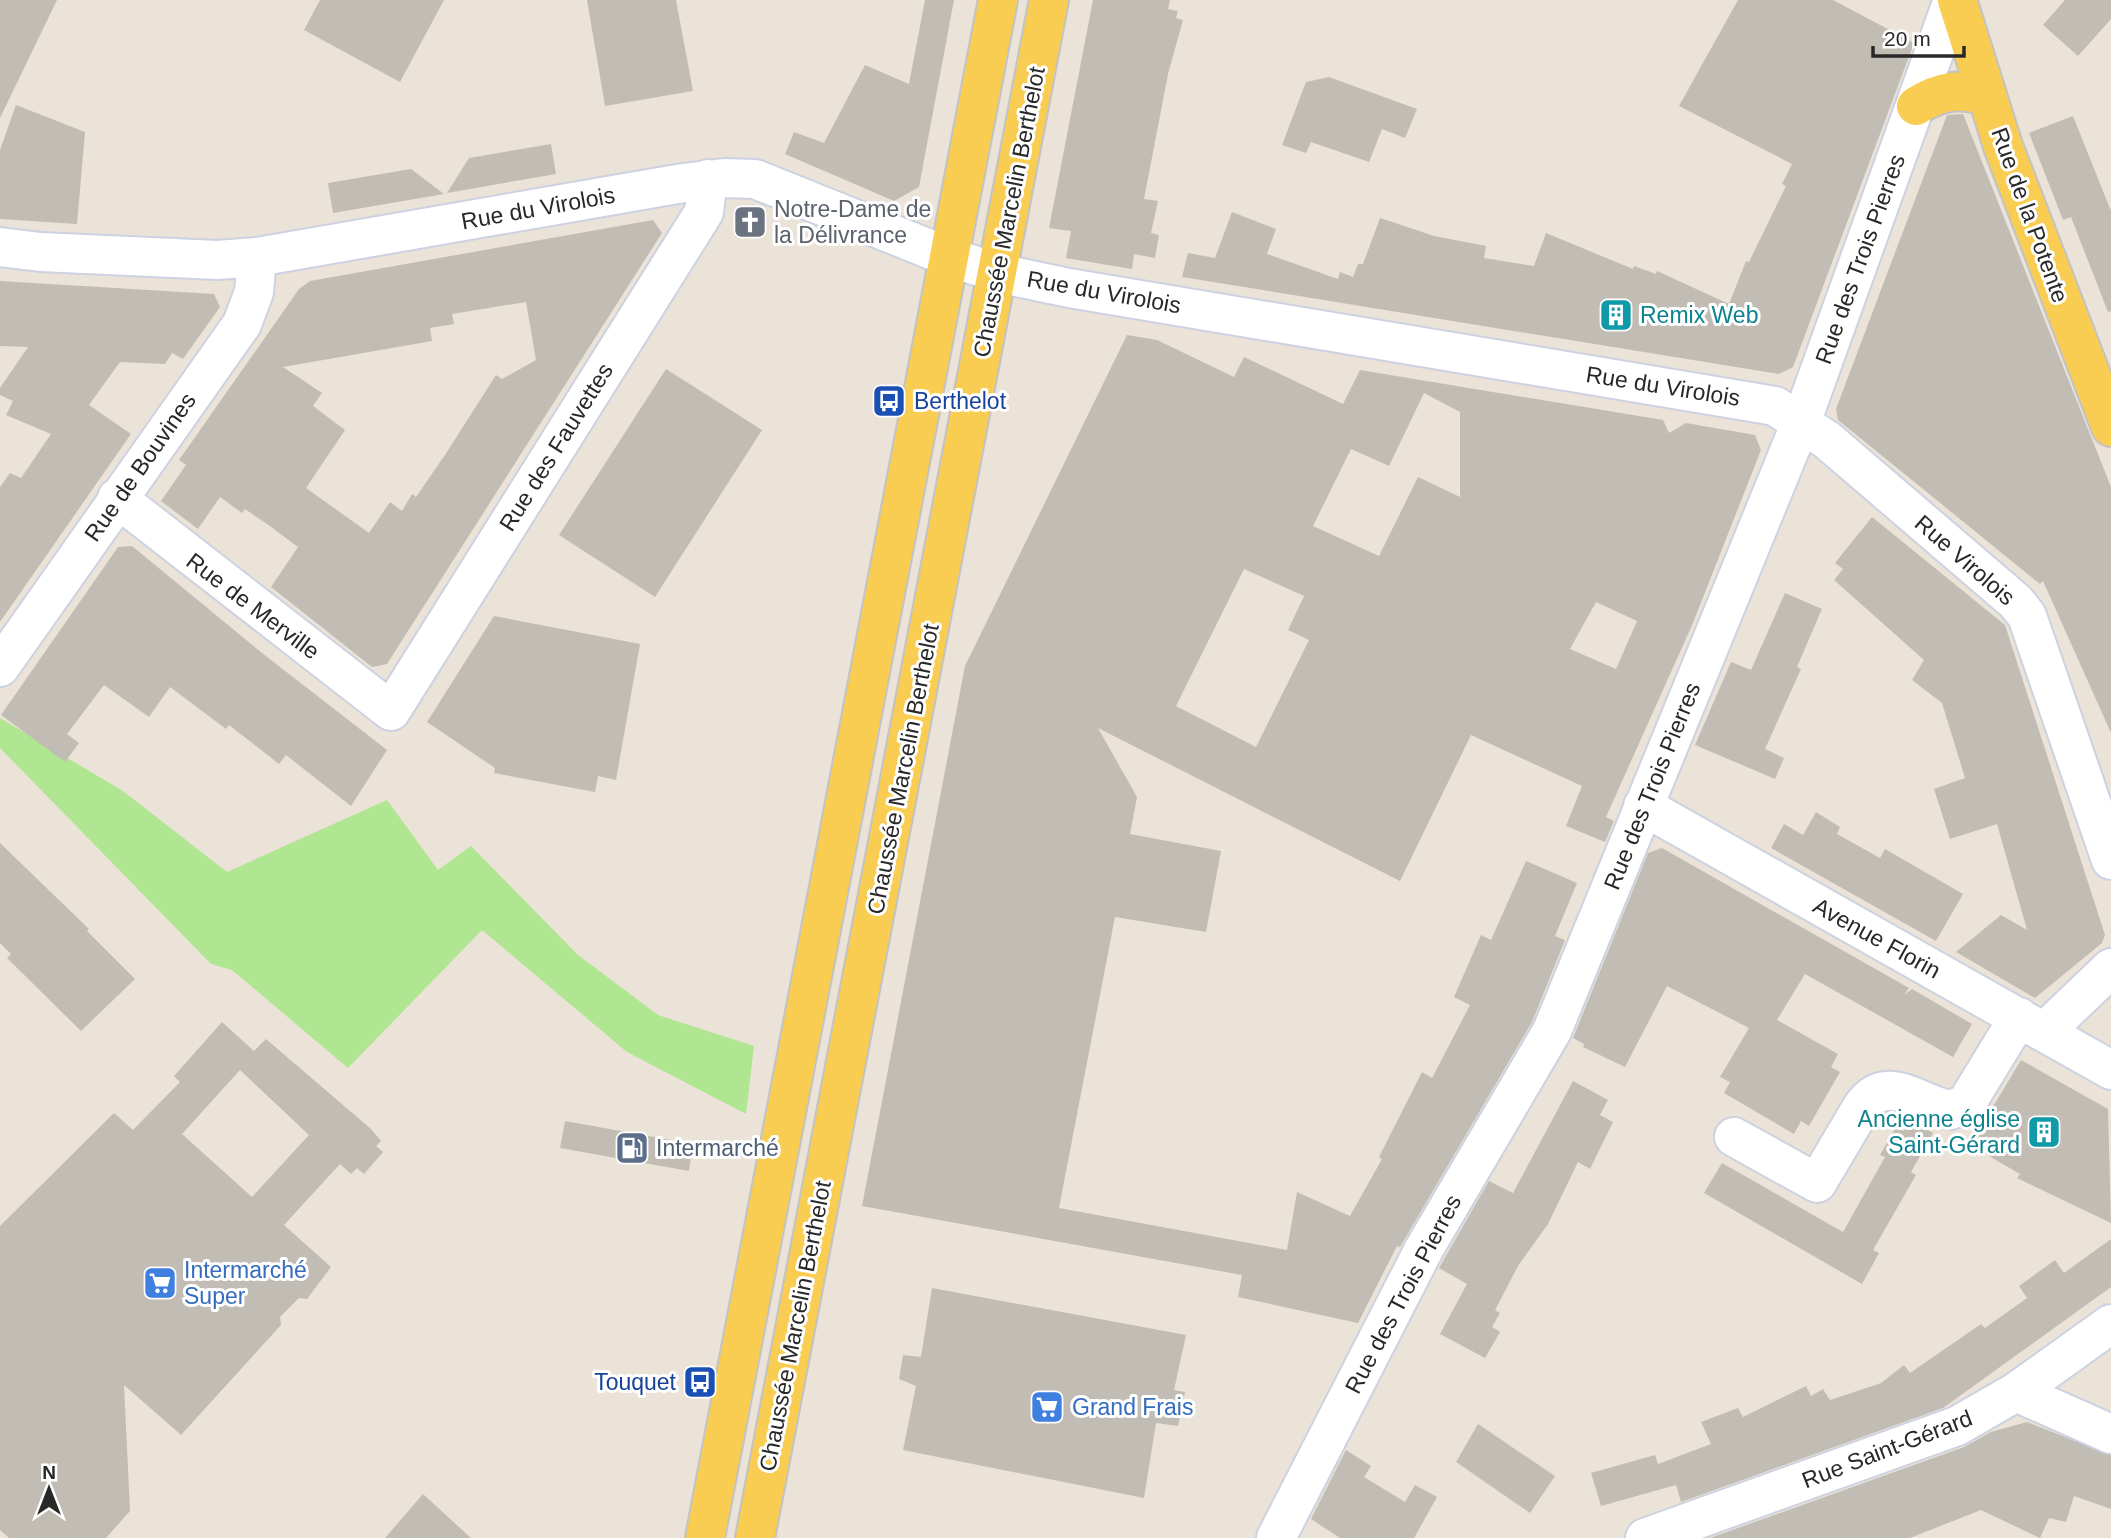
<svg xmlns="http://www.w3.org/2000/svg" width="2111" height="1538" viewBox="0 0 2111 1538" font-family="Arial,sans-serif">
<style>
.green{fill:#b0e691}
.building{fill:#c2bdb4;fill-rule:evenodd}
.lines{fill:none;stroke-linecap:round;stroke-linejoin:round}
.minor-casing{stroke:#cdd2e2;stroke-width:42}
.major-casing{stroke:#c3c3c3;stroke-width:42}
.minor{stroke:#fff;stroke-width:38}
.major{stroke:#f8cd51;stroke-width:38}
.labels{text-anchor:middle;stroke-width:6;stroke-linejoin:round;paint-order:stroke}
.street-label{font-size:23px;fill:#282828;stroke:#fff}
.worship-label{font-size:23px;fill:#5b616d;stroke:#fff;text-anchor:start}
.culture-label{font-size:23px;fill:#0d838f;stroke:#fff;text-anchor:start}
.transit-label{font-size:23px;fill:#164399;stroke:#fff;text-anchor:start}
.service-label{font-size:23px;fill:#4e5e75;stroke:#fff;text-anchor:start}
.shop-label{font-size:23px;fill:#366cbe;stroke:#fff;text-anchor:start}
</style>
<rect width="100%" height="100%" fill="#ebe2d8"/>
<path class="green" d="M 0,718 L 123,791 L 227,872 L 387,800 L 438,870 L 471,846 L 578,955 L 658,1015 L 754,1046 L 746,1114 L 627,1052 L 482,930 L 348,1068 L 232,970 L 211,964 L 0,748 Z"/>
<path class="building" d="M 0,0 L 57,0 L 0,118 Z
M 320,0 L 444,0 L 400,82 L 304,30 Z
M 587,0 L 676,0 L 693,91 L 605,106 Z
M 925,0 L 954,0 L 919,187 L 894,201 L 785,154 L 794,132 L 824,143 L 865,65 L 909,84 Z
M 1093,0 L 1170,0 L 1168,9 L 1178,11 L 1176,18 L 1183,20 L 1168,74 L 1144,199 L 1158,201 L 1151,233 L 1159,235 L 1155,258 L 1134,254 L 1132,269 L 1066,258 L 1071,231 L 1049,228 Z
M 1738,0 L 1833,0 L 1914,43 L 1793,367 L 1779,374 L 1182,277 L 1188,253 L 1215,258 L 1232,212 L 1276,229 L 1267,254 L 1338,279 L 1340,272 L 1353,277 L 1358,264 L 1363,264 L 1380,218 L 1434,236 L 1486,246 L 1484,258 L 1534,266 L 1546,233 L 1633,269 L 1634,266 L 1656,274 L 1657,271 L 1729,304 L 1746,261 L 1749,262 L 1786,186 L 1782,184 L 1792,164 L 1679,106 Z
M 2065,0 L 2111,0 L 2111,19 L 2078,56 L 2043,25 Z
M 1329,77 L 1417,109 L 1405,138 L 1382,129 L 1369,162 L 1311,142 L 1306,153 L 1282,145 L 1306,82 Z
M 16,105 L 85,132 L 77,224 L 0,219 L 0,150 Z
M 1963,114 L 2111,487 L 2111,733 L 2043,581 L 2040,584 L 1838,420 L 1836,409 L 1947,115 Z
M 2073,116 L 2111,211 L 2111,311 L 2108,312 L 2071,217 L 2063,220 L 2029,133 Z
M 551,144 L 556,174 L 447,193 L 469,158 Z
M 411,169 L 444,194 L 333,213 L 328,183 Z
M 653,220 L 662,233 L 387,664 L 372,667 L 271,587 L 298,547 L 267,524 L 245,509 L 242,513 L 220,497 L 198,529 L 161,501 L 186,465 L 179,460 L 299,289 L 310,281 ZM 526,302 L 536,360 L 502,379 L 496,375 L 447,452 L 416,497 L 412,494 L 402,511 L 390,502 L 369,533 L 306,488 L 345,430 L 313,406 L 322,393 L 283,367 L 432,341 L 430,328 L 454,324 L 452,314 Z
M 0,281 L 214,294 L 220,307 L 183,359 L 172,353 L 165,364 L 120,362 L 89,405 L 131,434 L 0,622 L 0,487 L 10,473 L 21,478 L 51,434 L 6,415 L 13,401 L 0,395 L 0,388 L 28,347 L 0,346 Z
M 1127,335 L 1157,340 L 1234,377 L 1244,357 L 1343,404 L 1360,370 L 1663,420 L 1669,433 L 1686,423 L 1755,435 L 1761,450 L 1693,623 L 1606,817 L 1614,821 L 1605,842 L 1566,826 L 1582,786 L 1471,735 L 1400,881 L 1098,728 L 1137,797 L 1130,834 L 1221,851 L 1206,932 L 1115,917 L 1059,1208 L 1287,1250 L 1297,1192 L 1350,1216 L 1382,1159 L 1379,1157 L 1422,1072 L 1432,1078 L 1470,1005 L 1454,997 L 1481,935 L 1491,940 L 1526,861 L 1577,883 L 1555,936 L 1565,940 L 1532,1022 L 1400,1247 L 1397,1246 L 1358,1323 L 1238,1297 L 1242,1275 L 862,1206 L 965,666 ZM 1424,393 L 1460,412 L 1460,497 L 1418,477 L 1379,556 L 1313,526 L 1351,449 L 1389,466 ZM 1244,569 L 1304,596 L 1288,630 L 1309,640 L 1256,747 L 1176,706 ZM 1596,602 L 1637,621 L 1616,669 L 1570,649 Z
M 666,369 L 762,430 L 655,597 L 559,535 Z
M 1872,517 L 2005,625 L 2105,935 L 2102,943 L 2035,998 L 1956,952 L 2001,915 L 2027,930 L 1997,824 L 1950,839 L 1934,789 L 1965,778 L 1942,703 L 1912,680 L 1924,660 L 1834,580 L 1843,569 L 1835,563 Z
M 132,546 L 262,653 L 387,750 L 351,806 L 286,755 L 279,764 L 229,725 L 226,729 L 170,687 L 149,717 L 104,685 L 67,734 L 79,743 L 65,762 L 1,715 L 118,547 Z
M 1785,593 L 1822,609 L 1797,667 L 1801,669 L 1765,749 L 1784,758 L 1775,779 L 1695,745 L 1731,662 L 1751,670 Z
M 494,616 L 640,644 L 616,780 L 598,776 L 595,792 L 494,773 L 495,768 L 427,722 Z
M 1816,812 L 1840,827 L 1837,834 L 1880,858 L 1885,849 L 1963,894 L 1936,941 L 1771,848 L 1784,824 L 1803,835 Z
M 0,843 L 89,929 L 87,931 L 135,979 L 81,1031 L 7,958 L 11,954 L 0,943 Z
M 1662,848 L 1909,988 L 1904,995 L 1912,989 L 1972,1024 L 1953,1057 L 1805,974 L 1777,1020 L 1838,1054 L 1831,1067 L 1840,1072 L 1809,1126 L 1801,1121 L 1794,1134 L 1724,1093 L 1730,1082 L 1720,1077 L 1749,1028 L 1667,986 L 1625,1067 L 1583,1047 L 1584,1044 L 1573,1038 L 1648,853 Z
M 222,1022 L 254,1051 L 266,1039 L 371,1129 L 381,1141 L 376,1146 L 383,1152 L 364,1174 L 357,1168 L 351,1174 L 340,1164 L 284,1225 L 331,1267 L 307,1299 L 299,1298 L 280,1317 L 281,1325 L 181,1435 L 124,1385 L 130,1511 L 106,1538 L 9,1538 L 0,1530 L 0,1226 L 114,1113 L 133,1130 L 180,1082 L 174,1076 ZM 240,1070 L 309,1135 L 252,1197 L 182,1134 Z
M 2021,1060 L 2108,1109 L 2111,1223 L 2017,1178 L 2020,1174 L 1970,1145 Z
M 1573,1081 L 1608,1100 L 1600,1115 L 1613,1122 L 1590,1169 L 1578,1162 L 1548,1224 L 1518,1266 L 1495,1310 L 1500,1313 L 1492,1327 L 1500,1332 L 1485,1358 L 1440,1334 L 1467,1284 L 1439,1268 L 1489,1181 L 1513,1193 Z
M 1910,1120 L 1933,1133 L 1911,1172 L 1916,1175 L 1873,1250 L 1879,1253 L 1862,1284 L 1704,1193 L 1722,1163 L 1843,1232 L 1885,1157 L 1880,1155 L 1896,1127 L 1904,1131 Z
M 565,1121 L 693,1144 L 689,1171 L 560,1148 Z
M 2111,1239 L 2111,1287 L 1943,1408 L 1681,1502 L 1676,1485 L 1601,1506 L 1591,1473 L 1655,1455 L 1658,1464 L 1711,1444 L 1701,1422 L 1738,1408 L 1743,1417 L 1806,1386 L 1811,1396 L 1823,1389 L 1830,1400 L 1881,1383 L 1904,1365 L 1910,1373 L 1981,1324 L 1985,1328 L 2027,1298 L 2019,1286 L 2055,1260 L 2064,1273 Z
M 932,1288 L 1186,1335 L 1174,1390 L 1185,1392 L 1178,1426 L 1156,1423 L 1144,1498 L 903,1450 L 916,1386 L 899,1379 L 903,1355 L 921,1357 Z
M 2027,1422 L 2111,1455 L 2111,1509 L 2074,1496 L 2066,1522 L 2049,1518 L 2040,1538 L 1981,1510 L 1910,1538 L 1710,1538 L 1964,1447 L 1991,1432 Z
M 1478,1424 L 1555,1476 L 1530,1513 L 1456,1462 Z
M 1346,1450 L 1371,1466 L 1364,1477 L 1405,1502 L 1415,1485 L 1437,1497 L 1414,1538 L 1340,1538 L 1311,1519 Z
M 423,1494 L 471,1538 L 385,1538 Z"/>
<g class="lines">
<defs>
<path id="minor" d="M 0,247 L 41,252 L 217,260 L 257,257 L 683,183 L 724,178 L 755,179 L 949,257 L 998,273 L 1069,288 L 1775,406 L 1827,440 L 2016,602 L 2027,616 L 2111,860
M 117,498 L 391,711 L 704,212 L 708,179
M 0,667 L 242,324 L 254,292 L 257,257
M 1643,806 L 2111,1070
M 2044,1032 L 2111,968
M 1734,1137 L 1817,1183 L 1862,1107 C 1887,1071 1919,1105 1950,1110 L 1966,1104 L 2019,1017
M 2016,1392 L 2111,1434
M 1276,1538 L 1424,1249 L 1552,1031 L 1802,420 L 1953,0
M 1645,1538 L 1957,1426 L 2016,1392 L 2111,1324"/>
<path id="major" d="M 1957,0 L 2003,146 L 2111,427
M 1916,106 C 1941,90 1959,88 1987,96
M 705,1538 L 998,0
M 755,1538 L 1049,0"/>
</defs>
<use href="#minor" class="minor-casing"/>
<use href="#major" class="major-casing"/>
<use href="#minor" class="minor"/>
<use href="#major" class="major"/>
</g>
<defs>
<symbol id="church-square" viewBox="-11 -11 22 22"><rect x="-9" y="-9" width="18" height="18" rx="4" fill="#6b7280" stroke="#fff"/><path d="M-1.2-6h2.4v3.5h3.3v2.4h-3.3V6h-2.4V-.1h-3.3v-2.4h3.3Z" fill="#fff"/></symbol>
<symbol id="building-square" viewBox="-11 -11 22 22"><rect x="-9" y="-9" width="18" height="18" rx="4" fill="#0f9aa8" stroke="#fff"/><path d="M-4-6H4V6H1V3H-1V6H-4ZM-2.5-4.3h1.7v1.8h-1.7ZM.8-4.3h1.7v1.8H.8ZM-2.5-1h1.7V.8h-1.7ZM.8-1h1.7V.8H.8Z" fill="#fff"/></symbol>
<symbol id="bus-square" viewBox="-11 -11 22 22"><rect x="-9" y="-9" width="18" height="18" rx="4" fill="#1a4fb4" stroke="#fff"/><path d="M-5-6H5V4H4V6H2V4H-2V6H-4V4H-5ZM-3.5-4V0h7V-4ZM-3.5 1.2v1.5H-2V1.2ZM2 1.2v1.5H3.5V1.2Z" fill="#fff"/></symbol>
<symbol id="fuel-square" viewBox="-11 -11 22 22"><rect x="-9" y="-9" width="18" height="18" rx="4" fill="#5c6f8a" stroke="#fff"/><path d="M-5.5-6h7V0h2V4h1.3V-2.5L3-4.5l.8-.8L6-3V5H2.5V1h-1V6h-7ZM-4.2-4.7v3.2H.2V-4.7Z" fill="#fff"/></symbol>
<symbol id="supermarket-square" viewBox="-11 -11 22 22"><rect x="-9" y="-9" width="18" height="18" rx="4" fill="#3f7fe0" stroke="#fff"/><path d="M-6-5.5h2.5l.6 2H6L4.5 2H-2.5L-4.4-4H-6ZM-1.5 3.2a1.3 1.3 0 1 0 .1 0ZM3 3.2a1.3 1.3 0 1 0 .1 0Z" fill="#fff"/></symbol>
</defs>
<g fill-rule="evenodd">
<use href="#church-square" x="731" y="203" width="38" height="38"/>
<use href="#building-square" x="1597" y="296" width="38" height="38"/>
<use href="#bus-square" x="870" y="382" width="38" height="38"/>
<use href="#building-square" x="2025" y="1113" width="38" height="38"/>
<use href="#fuel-square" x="613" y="1129" width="38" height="38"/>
<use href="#supermarket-square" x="141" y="1264" width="38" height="38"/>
<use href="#bus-square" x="681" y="1363" width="38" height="38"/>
<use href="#supermarket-square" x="1028" y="1388" width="38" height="38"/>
</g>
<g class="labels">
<g class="street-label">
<text transform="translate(538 208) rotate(-10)" y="8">Rue du Virolois</text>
<text transform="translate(1009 212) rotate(-79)" y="8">Chaussée Marcelin Berthelot</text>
<text transform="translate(2030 215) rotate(70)" y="8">Rue de la Potente</text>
<text transform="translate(1860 259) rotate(-70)" y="8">Rue des Trois Pierres</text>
<text transform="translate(1104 292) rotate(10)" y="8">Rue du Virolois</text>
<text transform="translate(1663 386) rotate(9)" y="8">Rue du Virolois</text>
<text transform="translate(556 447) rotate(-58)" y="8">Rue des Fauvettes</text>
<text transform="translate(140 467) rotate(-55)" y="8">Rue de Bouvines</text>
<text transform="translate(1965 560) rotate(41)" y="8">Rue Virolois</text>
<text transform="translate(253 606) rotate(37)" y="8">Rue de Merville</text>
<text transform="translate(903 769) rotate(-79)" y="8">Chaussée Marcelin Berthelot</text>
<text transform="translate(1652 786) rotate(-68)" y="8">Rue des Trois Pierres</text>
<text transform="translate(1877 938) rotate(29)" y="8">Avenue Florin</text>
<text transform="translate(1403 1294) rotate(-62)" y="8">Rue des Trois Pierres</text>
<text transform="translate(795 1326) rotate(-79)" y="8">Chaussée Marcelin Berthelot</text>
<text transform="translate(1887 1449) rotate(-21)" y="8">Rue Saint-Gérard</text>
</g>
<g class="worship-label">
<text x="774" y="217">Notre-Dame de<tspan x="774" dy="26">la Délivrance</tspan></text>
</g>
<g class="culture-label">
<text x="1640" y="323">Remix Web</text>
<text x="2020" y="1127" text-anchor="end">Ancienne église<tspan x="2020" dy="26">Saint-Gérard</tspan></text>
</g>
<g class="transit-label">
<text x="914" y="409">Berthelot</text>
<text x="676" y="1390" text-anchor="end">Touquet</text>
</g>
<g class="service-label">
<text x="656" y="1156">Intermarché</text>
</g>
<g class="shop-label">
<text x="184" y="1278">Intermarché<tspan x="184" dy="26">Super</tspan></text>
<text x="1072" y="1415">Grand Frais</text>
</g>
</g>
<g transform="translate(49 1489)" stroke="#ffffff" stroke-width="5" paint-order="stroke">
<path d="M0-5L12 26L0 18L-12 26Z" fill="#282828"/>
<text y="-10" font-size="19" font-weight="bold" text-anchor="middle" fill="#282828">N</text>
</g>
<path d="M1873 46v10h91v-10" fill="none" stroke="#282828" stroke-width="3.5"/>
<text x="1884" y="46" font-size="21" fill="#282828" stroke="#ffffff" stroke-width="5" paint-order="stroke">20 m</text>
</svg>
